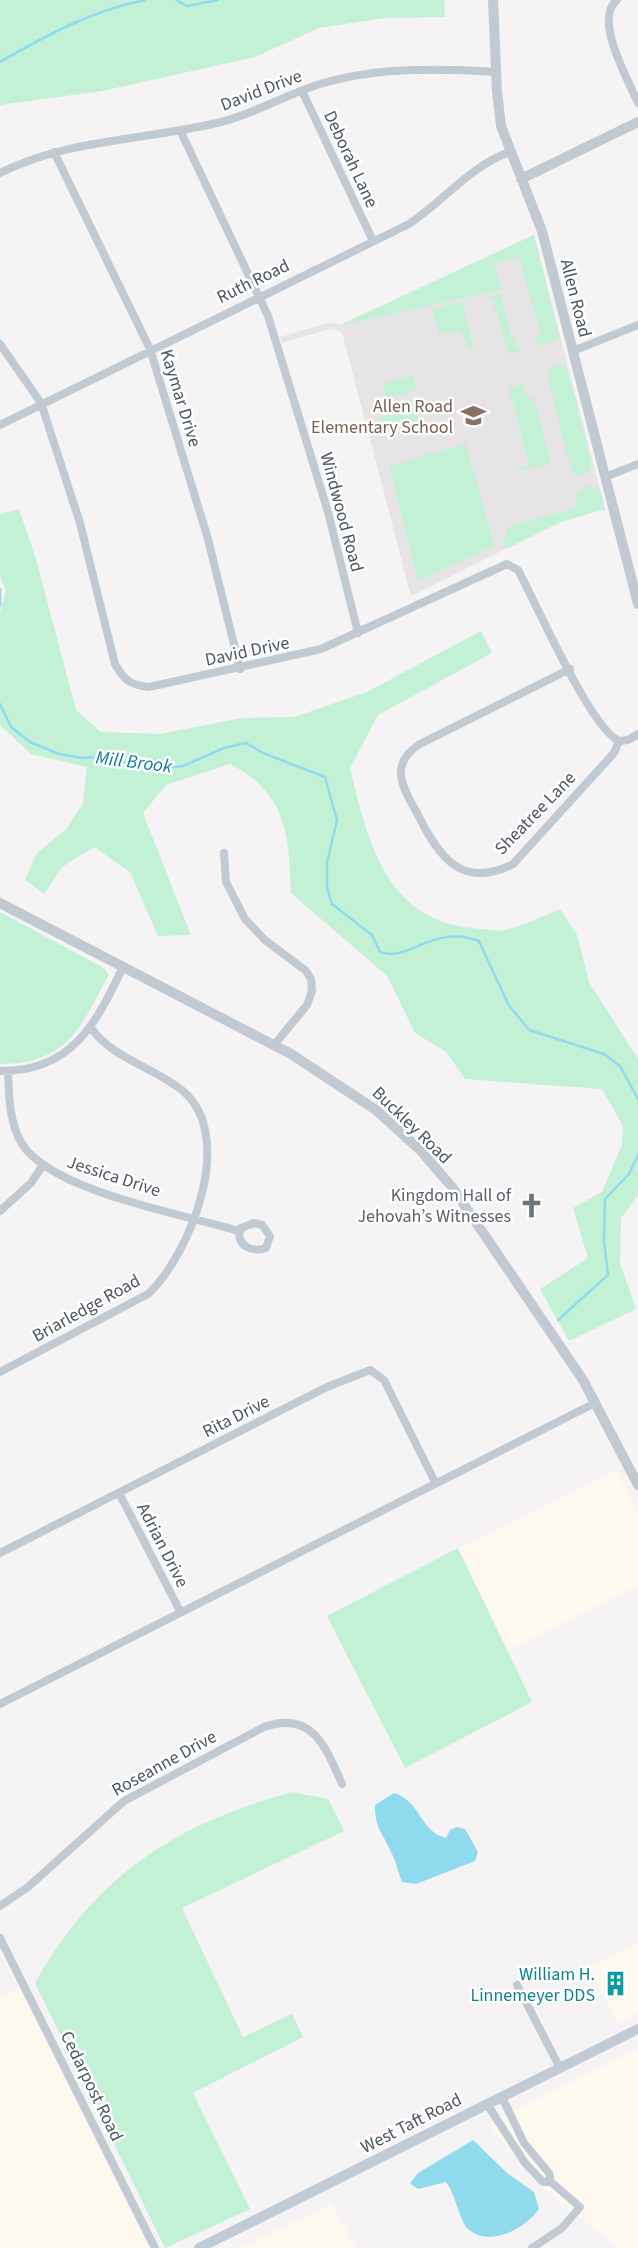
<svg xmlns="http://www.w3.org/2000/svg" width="638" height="2248" viewBox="0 0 638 2248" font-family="'Source Sans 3',sans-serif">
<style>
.commercial{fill:#fdf9ef}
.education{fill:#e6e4e5}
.green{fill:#c3f1d5}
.water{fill:#90daee}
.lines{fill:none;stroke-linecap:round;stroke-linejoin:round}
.stream{stroke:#90daee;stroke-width:2.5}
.minor{stroke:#c1cad2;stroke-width:8}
.tertiary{stroke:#c1cad2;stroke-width:10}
.secondary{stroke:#c1cbd6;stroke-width:10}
.labels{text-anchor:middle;stroke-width:5;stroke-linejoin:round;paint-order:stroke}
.street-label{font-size:18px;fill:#4a5661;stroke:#fff}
.education-label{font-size:18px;fill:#785e54;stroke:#fff;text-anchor:end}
.worship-label{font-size:18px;fill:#5b616d;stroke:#fff;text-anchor:end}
.culture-label{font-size:18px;fill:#0d838f;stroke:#fff;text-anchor:end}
.water-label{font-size:19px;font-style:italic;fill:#0c7c9b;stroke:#fff}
</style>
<rect width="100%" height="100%" fill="#f5f3f3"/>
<path class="commercial" d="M 616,1470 L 638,1515 L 638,1586 L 508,1651 L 458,1548 Z
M 638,1942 L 638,2013 L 618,2024 L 589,1967 Z
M 20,1988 L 22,1993 L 149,2248 L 0,2248 L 0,1998 Z
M 638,2048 L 638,2248 L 617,2248 L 540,2186 L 488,2124 Z
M 332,2203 L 356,2248 L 240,2248 Z"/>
<path class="education" d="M 534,235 L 605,509 L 560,522 L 411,596 L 342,332 L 330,329 L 282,343 L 280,337 L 329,323 L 341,325 Z"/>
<path class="green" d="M 0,0 L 444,0 L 445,17 L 385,18 L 319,28 L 255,57 L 102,91 L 0,105 Z
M 534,235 L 558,331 L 557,340 L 539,346 L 533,340 L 541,336 L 519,257 L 494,264 L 501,290 L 340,325 Z
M 501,294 L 514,344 L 522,351 L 509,354 L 492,298 L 479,299 Z
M 474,300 L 463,305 L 474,350 L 467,344 L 460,331 L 439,334 L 432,309 Z
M 559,365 L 566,367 L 569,376 L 591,461 L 591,470 L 582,475 L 575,474 L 571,468 L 548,378 L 549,370 Z
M 413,375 L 417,390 L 388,398 L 385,394 L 383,383 Z
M 523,384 L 526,395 L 535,401 L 550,461 L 547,465 L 517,472 L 517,470 L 529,466 L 509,388 Z
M 414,405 L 419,421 L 385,430 L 380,412 Z
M 466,444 L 494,545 L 421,580 L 417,577 L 389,466 Z
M 590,486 L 600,490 L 605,509 L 561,522 L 506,549 L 503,542 L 509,526 L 576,508 C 574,497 579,488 590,486 Z
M 19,509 L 36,559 L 76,710 L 101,732 L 160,734 L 242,718 L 294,717 L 367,692 L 481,631 L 492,653 L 378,715 L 350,768 C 367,840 386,921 473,928 C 483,929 495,932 505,930 C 523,926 543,916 560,909 L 577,935 L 589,982 L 638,1059 L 638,1195 L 621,1218 L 620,1263 L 636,1309 L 569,1341 L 540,1289 L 588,1258 L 573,1208 L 602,1192 L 622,1145 L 623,1126 L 602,1089 L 465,1079 L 446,1052 L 415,1033 L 387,976 L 291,893 C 289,834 287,794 230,764 L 166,785 L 143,813 L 191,935 L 158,936 L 130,872 L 94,847 L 62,867 L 44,894 L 25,880 L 37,853 L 67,828 L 83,803 L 87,767 L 31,754 L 0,725 L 0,612 L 6,591 L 0,576 L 0,514 Z
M 0,912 L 102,967 L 109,974 C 81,1027 68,1064 0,1064 Z
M 458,1548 L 532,1702 L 405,1768 L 327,1616 Z
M 292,1792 L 328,1799 L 344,1831 L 182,1908 L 243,2037 L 292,2014 L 303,2037 L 193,2093 L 250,2209 L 165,2248 L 35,1983 C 97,1874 174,1825 292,1792 Z"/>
<path class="water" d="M 394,1793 C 421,1801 419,1831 446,1838 L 450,1830 L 457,1827 L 465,1829 L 478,1852 L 475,1861 L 416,1884 L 402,1882 C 398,1872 396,1862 392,1854 C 384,1835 374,1827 375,1805 Z
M 473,2140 L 507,2173 L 534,2192 L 539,2209 C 522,2232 486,2248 466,2227 C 457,2212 456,2196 446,2182 L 418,2189 L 410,2183 L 418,2173 Z"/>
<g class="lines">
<path class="stream" d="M 176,0 L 187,6 L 218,0
M 0,62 C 45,36 93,10 145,0
M 0,589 L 0,606
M 0,704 L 11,727 L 30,742 L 59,754 L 82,758 L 110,756 L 124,762 L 149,759 L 172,767 L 183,766 L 224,748 L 246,743 L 263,753 L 325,777 L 337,820 L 327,863 L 327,888 L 332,904 L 372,935 L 380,952 C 411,962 431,924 479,941 L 508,1004 L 529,1030 L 604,1054 L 620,1066 L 638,1099
M 558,1320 L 608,1275 L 604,1241 L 605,1199 L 629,1174 L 638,1155"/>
<path class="minor" d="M 617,0 C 593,19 628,79 638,103
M 302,91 L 373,241
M 180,130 L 268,316 L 328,512 L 358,633
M 54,152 L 150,349 L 208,539 L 240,669
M 0,173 C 68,139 145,140 217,123 C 252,115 283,96 317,85 C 374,67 437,68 497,72
M 0,344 L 41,403 L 80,523 L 115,664 C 124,680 130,685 149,687 L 321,649 L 507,564 L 518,570 C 536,603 590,728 619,741
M 573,351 L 638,325
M 0,425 L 409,224 C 444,201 469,167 509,152
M 605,477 L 638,464
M 570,669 L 420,744 C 409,751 400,761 401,775 C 402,789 412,803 418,815 C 439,857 462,890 513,864 L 614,753 L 619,741
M 619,741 L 628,740 L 638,734
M 224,853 L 226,882 L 245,919 L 265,940 L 306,971 L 311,979 L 312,991 L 307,1005 L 274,1045
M 0,1071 C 71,1072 96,1024 123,967
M 8,1071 C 9,1096 9,1122 22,1144 C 53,1192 184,1214 239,1231
M 0,1211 L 31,1183 L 43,1165
M 254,1223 L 262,1225 L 270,1236 L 266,1248 C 252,1253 234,1245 241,1228 Z
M 0,1372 L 148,1294 C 190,1255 237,1137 183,1091 C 154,1067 113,1059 91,1028
M 119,1493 L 180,1611
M 0,1553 L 327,1387 L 370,1370 L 384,1380 L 435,1482
M 0,1704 L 595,1403
M 0,1906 L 28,1887 L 124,1801 L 264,1727 C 312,1710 326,1747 342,1784
M 0,1938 L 155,2248
M 517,1985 L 560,2068
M 502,2097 L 524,2143 L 549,2173 L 551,2182
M 487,2104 L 525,2163 L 543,2182 L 551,2182 L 580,2207 L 562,2228 L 532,2248"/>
<path class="tertiary" d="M 493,0 L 497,91 L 501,126 L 542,231 L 638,604
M 521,179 L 638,122
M 0,903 L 291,1054 L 376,1110 L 420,1150 L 452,1187 L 583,1380 L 638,1485"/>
<path class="secondary" d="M 199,2248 L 638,2029"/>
</g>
<defs>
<symbol id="school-bare" viewBox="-9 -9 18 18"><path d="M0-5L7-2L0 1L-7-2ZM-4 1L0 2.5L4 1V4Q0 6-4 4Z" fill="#8d6e63" stroke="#fff" stroke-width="2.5" paint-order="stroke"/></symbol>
<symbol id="church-bare" viewBox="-9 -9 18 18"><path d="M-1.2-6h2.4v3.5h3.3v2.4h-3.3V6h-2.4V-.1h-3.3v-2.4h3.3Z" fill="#6b7280" stroke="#fff" stroke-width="2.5" paint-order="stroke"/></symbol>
<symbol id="building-bare" viewBox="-9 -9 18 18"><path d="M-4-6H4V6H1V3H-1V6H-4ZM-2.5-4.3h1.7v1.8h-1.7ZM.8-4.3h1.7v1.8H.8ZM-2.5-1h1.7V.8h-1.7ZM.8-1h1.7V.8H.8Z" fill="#0f9aa8" stroke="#fff" stroke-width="2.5" paint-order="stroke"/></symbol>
</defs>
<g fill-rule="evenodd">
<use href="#school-bare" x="456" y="398" width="35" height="35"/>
<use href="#church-bare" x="514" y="1188" width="35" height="35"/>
<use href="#building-bare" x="598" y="1966" width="35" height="35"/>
</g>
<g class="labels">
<g class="street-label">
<text transform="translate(261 90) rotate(-21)" y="6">David Drive</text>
<text transform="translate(351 159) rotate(65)" y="6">Deborah Lane</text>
<text transform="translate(253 281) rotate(-26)" y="6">Ruth Road</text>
<text transform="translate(576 298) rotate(76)" y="6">Allen Road</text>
<text transform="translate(181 398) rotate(73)" y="6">Kaymar Drive</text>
<text transform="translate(342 512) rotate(75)" y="6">Windwood Road</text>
<text transform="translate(247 651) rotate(-12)" y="6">David Drive</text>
<text transform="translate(535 813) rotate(-46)" y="6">Sheatree Lane</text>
<text transform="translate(412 1125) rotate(44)" y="6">Buckley Road</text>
<text transform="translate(114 1176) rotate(18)" y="6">Jessica Drive</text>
<text transform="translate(86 1308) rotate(-29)" y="6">Briarledge Road</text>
<text transform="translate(236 1416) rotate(-27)" y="6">Rita Drive</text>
<text transform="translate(163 1545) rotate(63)" y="6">Adrian Drive</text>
<text transform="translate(164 1763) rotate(-29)" y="6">Roseanne Drive</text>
<text transform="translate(92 2086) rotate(64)" y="6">Cedarpost Road</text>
<text transform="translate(411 2123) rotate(-27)" y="6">West Taft Road</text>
</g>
<g class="education-label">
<text x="453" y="412">Allen Road<tspan x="453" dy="21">Elementary School</tspan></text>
</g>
<g class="worship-label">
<text x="511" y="1201">Kingdom Hall of<tspan x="511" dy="21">Jehovah’s Witnesses</tspan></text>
</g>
<g class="culture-label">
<text x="595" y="1980">William H.<tspan x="595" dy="21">Linnemeyer DDS</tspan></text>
</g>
<g class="water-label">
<text transform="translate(134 761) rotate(7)" y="7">Mill Brook</text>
</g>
</g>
</svg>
